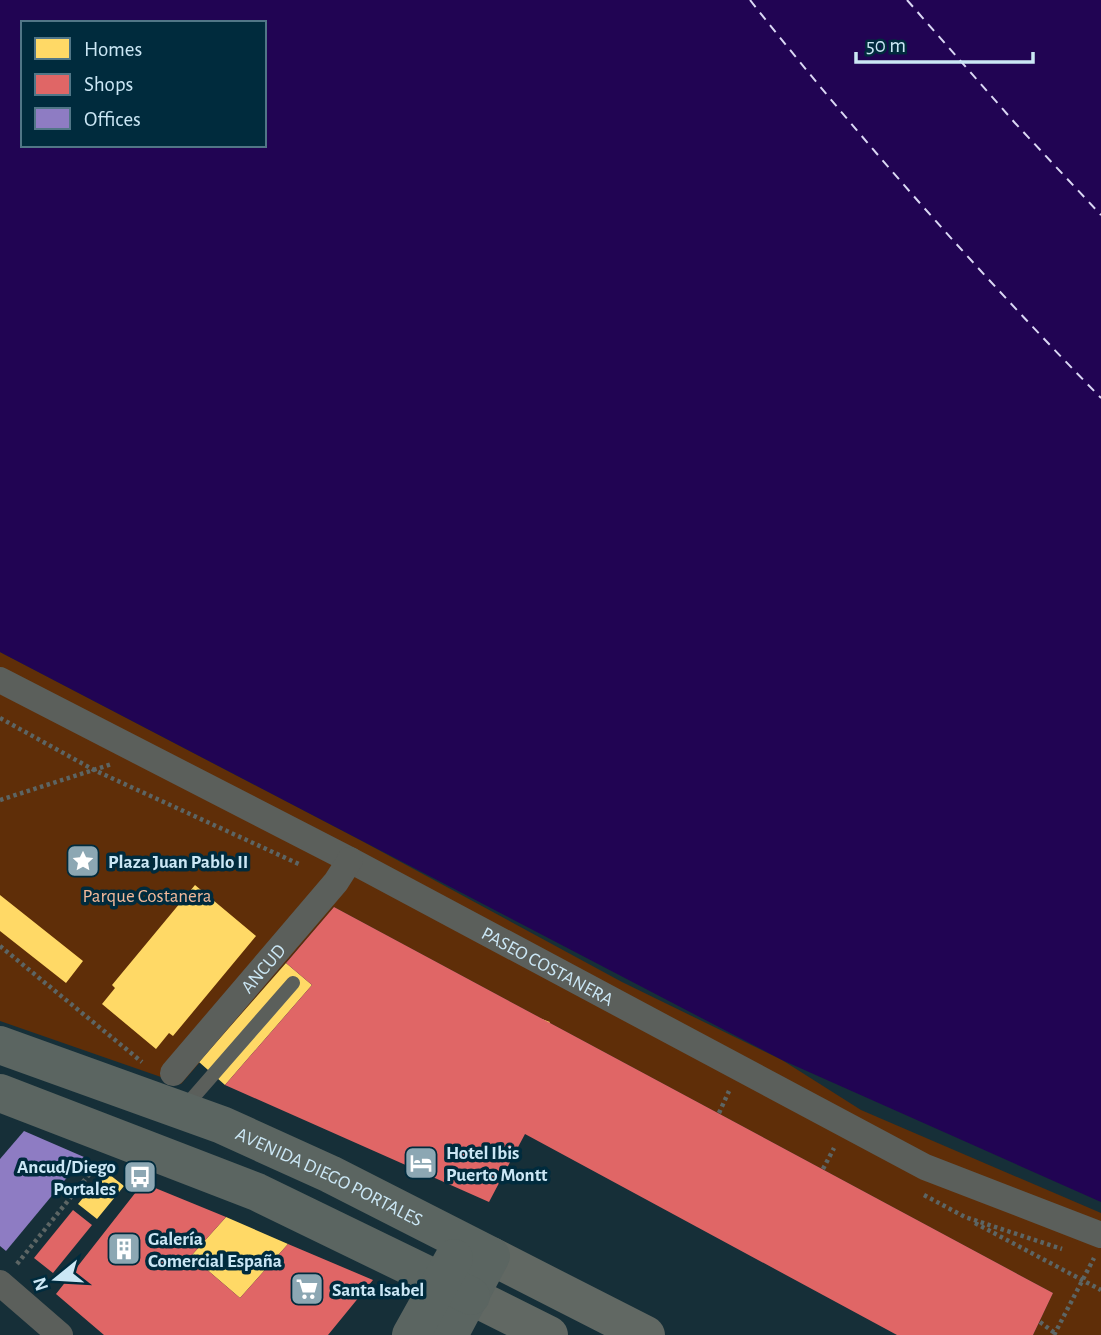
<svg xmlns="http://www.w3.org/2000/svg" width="1101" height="1335" viewBox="0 0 1101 1335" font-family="'Alegreya Sans',sans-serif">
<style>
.green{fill:#5f2e08}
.water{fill:#210453;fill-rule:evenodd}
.homes{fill:#ffd966}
.shops{fill:#e06666}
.offices{fill:#8e7cc3}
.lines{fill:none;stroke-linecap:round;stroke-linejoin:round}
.ferry{stroke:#dad7f4;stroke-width:2;stroke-dasharray:9 7;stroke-linecap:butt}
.path{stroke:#5c6564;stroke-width:4.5;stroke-dasharray:3.5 3.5;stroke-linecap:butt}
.lane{stroke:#5b5f5b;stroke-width:14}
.street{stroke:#5b5f5b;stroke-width:26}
.primary{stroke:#616863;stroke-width:38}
.highway{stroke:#5b6561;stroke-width:38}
.labels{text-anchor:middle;stroke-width:7;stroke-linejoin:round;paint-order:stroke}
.poi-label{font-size:19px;font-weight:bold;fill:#cbe7f5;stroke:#002b3d;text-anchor:start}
.park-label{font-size:19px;fill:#f3ba9b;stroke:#002b3d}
.street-label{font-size:19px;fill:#cbe7f5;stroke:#002b3d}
</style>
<rect width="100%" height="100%" fill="#162f38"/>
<path class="green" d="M 0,652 L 362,841 L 622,982 L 782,1060 L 861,1110 L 1101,1213 L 1101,1335 L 1033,1335 L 1053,1293 L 334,907 L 181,1084 L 0,1021 Z"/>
<path class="water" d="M 0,0 L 1101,0 L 1101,1202 L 782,1060 L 0,652 ZM 23,23 L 264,23 L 264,145 L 23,145 Z"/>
<path class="homes" d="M 195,885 L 256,936 L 173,1036 L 169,1033 L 156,1049 L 102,1004 L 115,988 L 112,985 Z
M 0,895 L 83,961 L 66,983 L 0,931 Z
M 286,963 L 312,985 L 225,1085 L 199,1062 Z
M 485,998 L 550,1022 L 447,1182 L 371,1148 L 419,1090 Z
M 105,1171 L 124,1186 L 97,1219 L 78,1204 Z
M 226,1217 L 288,1244 L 240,1298 L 191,1256 Z"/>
<path class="shops" d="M 334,907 L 1053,1293 L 1033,1335 L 897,1335 L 525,1134 L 489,1202 L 225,1085 L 312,985 L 286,963 Z
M 143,1183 L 226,1217 L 191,1256 L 240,1298 L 288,1244 L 373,1280 L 328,1335 L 104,1335 L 56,1294 Z
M 73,1210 L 92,1225 L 53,1273 L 34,1258 Z"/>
<path class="offices" d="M 24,1131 L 84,1157 L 6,1251 L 0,1246 L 0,1159 Z"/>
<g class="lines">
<path class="ferry" d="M 750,0 C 860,139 977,271 1101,398
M 907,0 L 1015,123 L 1101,215"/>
<path class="path" d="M 0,718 L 94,770 L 301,865
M 0,800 L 112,764
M 0,946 L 142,1062
M 719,1113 L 729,1091
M 823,1169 L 834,1148
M 924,1195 L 965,1217 L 1062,1249
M 975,1223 L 1101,1290
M 17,1264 L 100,1161
M 1040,1322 L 1056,1334
M 1054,1335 L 1094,1258"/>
<path class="lane" d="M 183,1109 L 293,983"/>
<g class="street">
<path id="s1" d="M 0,680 L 350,860 L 925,1167 L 1101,1235"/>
<path id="s2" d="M 173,1073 L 336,882 L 350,860"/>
<path d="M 0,1283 L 60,1335"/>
</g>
<path class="primary" d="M 491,1256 L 646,1335
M 471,1296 L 549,1335"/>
<g class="highway">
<path id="s3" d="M 0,1045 L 222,1125 L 330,1174 L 491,1256 L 449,1335"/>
<path d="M 0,1093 L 257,1192 L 471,1296"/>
<path d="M 411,1335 L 454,1258"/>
</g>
</g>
<defs>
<symbol id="sight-square" viewBox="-11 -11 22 22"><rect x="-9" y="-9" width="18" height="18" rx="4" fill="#8ca7b3" stroke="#002b3d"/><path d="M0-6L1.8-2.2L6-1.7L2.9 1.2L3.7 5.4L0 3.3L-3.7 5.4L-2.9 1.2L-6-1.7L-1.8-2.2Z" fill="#fff"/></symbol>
<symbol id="hotel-square" viewBox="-11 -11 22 22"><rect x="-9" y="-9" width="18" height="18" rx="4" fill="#8ca7b3" stroke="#002b3d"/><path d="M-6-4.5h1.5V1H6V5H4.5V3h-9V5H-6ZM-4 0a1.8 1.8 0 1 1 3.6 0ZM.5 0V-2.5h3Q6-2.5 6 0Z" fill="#fff"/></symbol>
<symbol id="bus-square" viewBox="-11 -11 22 22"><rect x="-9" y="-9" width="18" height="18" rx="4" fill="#8ca7b3" stroke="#002b3d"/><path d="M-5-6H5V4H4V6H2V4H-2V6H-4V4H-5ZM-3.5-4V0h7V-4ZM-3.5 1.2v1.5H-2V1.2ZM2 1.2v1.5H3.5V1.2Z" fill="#fff"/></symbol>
<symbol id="building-square" viewBox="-11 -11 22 22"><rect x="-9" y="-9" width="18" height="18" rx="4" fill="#8ca7b3" stroke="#002b3d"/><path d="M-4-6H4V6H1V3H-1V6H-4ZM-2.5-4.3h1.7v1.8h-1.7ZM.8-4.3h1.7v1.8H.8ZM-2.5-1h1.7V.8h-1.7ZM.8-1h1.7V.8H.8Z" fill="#fff"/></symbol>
<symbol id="supermarket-square" viewBox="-11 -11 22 22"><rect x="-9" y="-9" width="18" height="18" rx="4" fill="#8ca7b3" stroke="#002b3d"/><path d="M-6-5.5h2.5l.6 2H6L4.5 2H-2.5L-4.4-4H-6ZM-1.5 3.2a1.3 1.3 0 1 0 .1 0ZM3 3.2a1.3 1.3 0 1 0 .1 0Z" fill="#fff"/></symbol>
</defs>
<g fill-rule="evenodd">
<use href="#sight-square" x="64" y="842" width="38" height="38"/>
<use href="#hotel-square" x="402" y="1144" width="38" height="38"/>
<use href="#bus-square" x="121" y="1158" width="38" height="38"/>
<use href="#building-square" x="105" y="1230" width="38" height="38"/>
<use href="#supermarket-square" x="288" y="1270" width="38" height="38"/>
</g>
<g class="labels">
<g class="poi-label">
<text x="108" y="868">Plaza Juan Pablo II</text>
<text x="446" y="1159">Hotel Ibis<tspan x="446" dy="22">Puerto Montt</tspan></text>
<text x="116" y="1173" text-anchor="end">Ancud/Diego<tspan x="116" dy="22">Portales</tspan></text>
<text x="148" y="1245">Galería<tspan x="148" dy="22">Comercial España</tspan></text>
<text x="332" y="1296">Santa Isabel</text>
</g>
<g class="park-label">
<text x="147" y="902">Parque Costanera</text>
</g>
<g class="street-label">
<text dy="7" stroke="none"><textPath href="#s1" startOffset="618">PASEO COSTANERA</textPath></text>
<text dy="7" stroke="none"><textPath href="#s2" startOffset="138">ANCUD</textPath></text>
<text dy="7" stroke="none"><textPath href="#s3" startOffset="355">AVENIDA DIEGO PORTALES</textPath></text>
</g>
</g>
<rect x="21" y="21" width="245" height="126" fill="#002b3d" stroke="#517687" stroke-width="2"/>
<rect x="35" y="38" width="35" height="21" fill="#ffd966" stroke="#517687" stroke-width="2"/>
<text x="84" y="56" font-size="21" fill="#cbe7f5">Homes</text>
<rect x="35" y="74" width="35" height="21" fill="#e06666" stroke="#517687" stroke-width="2"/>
<text x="84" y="91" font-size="21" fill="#cbe7f5">Shops</text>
<rect x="35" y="108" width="35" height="21" fill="#8e7cc3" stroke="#517687" stroke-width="2"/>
<text x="84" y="126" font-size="21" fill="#cbe7f5">Offices</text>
<g transform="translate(56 1279) rotate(252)" stroke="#002b3d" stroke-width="5" paint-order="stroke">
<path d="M0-5L12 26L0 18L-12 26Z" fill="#cbe7f5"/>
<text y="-10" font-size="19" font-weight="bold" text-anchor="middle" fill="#cbe7f5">N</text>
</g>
<path d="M856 52v10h177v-10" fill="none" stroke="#cbe7f5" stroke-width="3.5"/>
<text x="866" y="52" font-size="21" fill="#cbe7f5" stroke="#002b3d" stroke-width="5" paint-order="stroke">50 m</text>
</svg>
